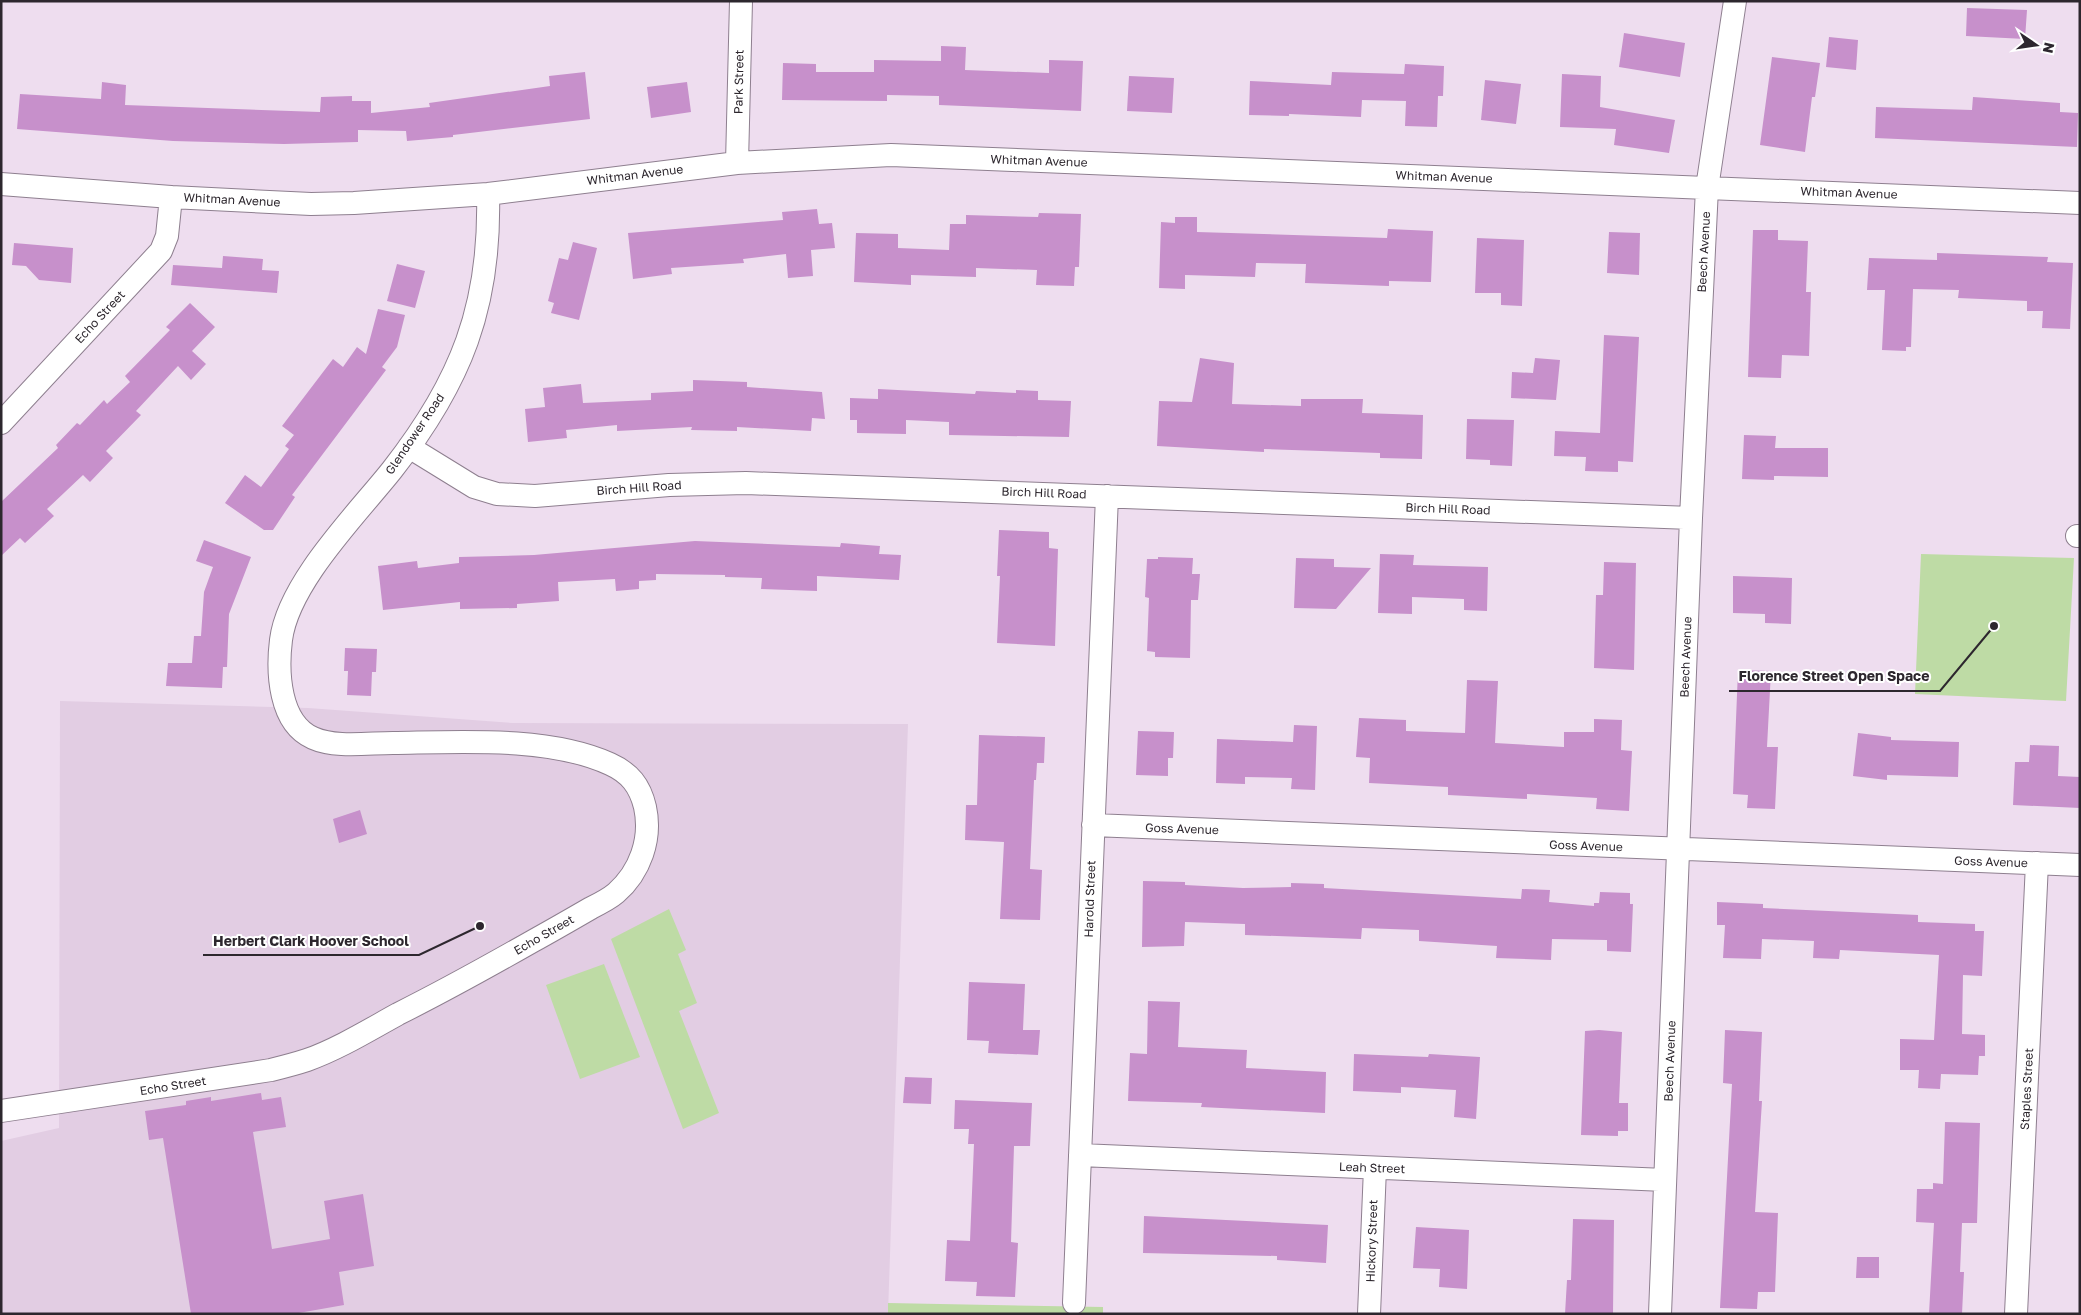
<svg xmlns="http://www.w3.org/2000/svg" width="2081" height="1315" viewBox="0 0 2081 1315" font-family="'Golos Text',sans-serif">
<style>
.built{fill:#e2cde3}
.green{fill:#bedba5}
.building{fill:#c790cb}
.lines{fill:none;stroke-linecap:round;stroke-linejoin:round}
.minor-casing{stroke:#8e7f8f;stroke-width:24}
.minor{stroke:#fff;stroke-width:22}
.labels{text-anchor:middle;stroke-width:4;stroke-linejoin:round;paint-order:stroke}
.street-label{font-size:12px;fill:#2d272e;stroke:#fff}
.leader{fill:none;stroke:#2d272e;stroke-width:2}
.callout-dot{fill:#2d272e;stroke:#fff;stroke-width:2}
.callout-label{font-size:14px;text-anchor:middle;font-weight:bold;fill:#2d272e;stroke:#fff;stroke-width:4;stroke-linejoin:round;paint-order:stroke}
</style>
<rect width="100%" height="100%" fill="#eeddef"/>
<path class="built" d="M 60,701 L 308,708 L 512,723 L 908,724 L 888,1314 L 1,1314 L 1,1141 L 59,1128 Z"/>
<path class="green" d="M 1921,554 L 2074,558 L 2066,701 L 1915,694 Z
M 669,909 L 686,950 L 678,954 L 697,1003 L 679,1011 L 719,1113 L 683,1129 L 611,939 Z
M 604,964 L 640,1057 L 580,1079 L 546,985 Z
M 888,1303 L 1103,1307 L 1103,1314 L 888,1314 Z"/>
<path class="building" d="M 1967,8 L 2027,10 L 2025,39 L 1966,36 Z
M 1624,33 L 1685,43 L 1680,77 L 1619,67 Z
M 1829,37 L 1858,40 L 1856,70 L 1826,67 Z
M 941,46 L 966,47 L 965,70 L 1049,73 L 1049,60 L 1083,61 L 1081,111 L 939,105 L 939,96 L 887,95 L 887,101 L 782,100 L 783,63 L 816,64 L 816,72 L 874,72 L 874,60 L 941,61 Z
M 1772,57 L 1820,63 L 1815,97 L 1812,97 L 1805,152 L 1760,145 Z
M 1405,64 L 1444,66 L 1443,96 L 1438,96 L 1437,127 L 1405,126 L 1406,101 L 1362,100 L 1361,117 L 1289,114 L 1289,116 L 1249,115 L 1250,81 L 1331,85 L 1332,72 L 1404,74 Z
M 585,72 L 590,119 L 453,135 L 453,137 L 407,141 L 406,131 L 358,130 L 358,142 L 284,144 L 173,141 L 17,129 L 20,94 L 101,99 L 102,82 L 126,85 L 125,105 L 320,112 L 321,97 L 352,96 L 352,101 L 371,101 L 371,113 L 430,107 L 429,103 L 550,86 L 549,76 Z
M 1562,74 L 1601,76 L 1600,107 L 1675,120 L 1669,153 L 1614,145 L 1616,129 L 1560,127 Z
M 1129,76 L 1174,78 L 1172,113 L 1127,111 Z
M 1485,80 L 1521,84 L 1516,124 L 1481,120 Z
M 687,82 L 691,112 L 651,118 L 647,87 Z
M 1973,97 L 2060,103 L 2060,112 L 2078,113 L 2077,147 L 1875,138 L 1876,107 L 1972,110 Z
M 817,209 L 819,224 L 832,223 L 835,248 L 811,250 L 813,276 L 788,278 L 786,254 L 743,259 L 744,263 L 671,268 L 672,274 L 633,279 L 628,233 L 783,220 L 782,212 Z
M 1039,213 L 1081,214 L 1079,267 L 1075,267 L 1074,286 L 1036,285 L 1037,270 L 976,268 L 976,277 L 911,275 L 911,285 L 854,282 L 856,233 L 898,234 L 898,248 L 949,250 L 950,224 L 966,224 L 966,215 L 1038,217 Z
M 1175,217 L 1197,217 L 1197,232 L 1387,238 L 1388,229 L 1433,231 L 1431,282 L 1389,281 L 1389,286 L 1305,283 L 1306,264 L 1256,263 L 1255,277 L 1185,275 L 1185,289 L 1159,288 L 1161,222 L 1175,223 Z
M 1753,230 L 1778,230 L 1778,240 L 1808,241 L 1806,292 L 1811,292 L 1809,356 L 1782,355 L 1781,378 L 1748,377 Z
M 1609,232 L 1640,233 L 1639,275 L 1607,273 Z
M 1477,238 L 1524,240 L 1522,306 L 1501,305 L 1501,293 L 1475,293 Z
M 573,242 L 597,248 L 579,320 L 551,313 L 554,303 L 548,301 L 559,258 L 568,260 Z
M 14,243 L 73,248 L 71,283 L 39,280 L 26,266 L 12,265 Z
M 1937,253 L 2048,257 L 2047,262 L 2073,263 L 2070,329 L 2042,328 L 2043,311 L 2027,311 L 2027,301 L 1958,298 L 1959,290 L 1913,289 L 1911,347 L 1906,347 L 1906,351 L 1882,350 L 1885,290 L 1867,290 L 1869,258 L 1937,260 Z
M 223,256 L 263,259 L 262,270 L 279,271 L 277,293 L 171,285 L 173,265 L 222,268 Z
M 397,264 L 425,271 L 415,308 L 387,301 Z
M 190,303 L 215,327 L 192,351 L 206,364 L 191,380 L 178,366 L 136,411 L 141,415 L 106,451 L 113,458 L 90,482 L 83,475 L 47,509 L 54,516 L 25,543 L 20,538 L 1,556 L 1,502 L 58,448 L 56,445 L 77,423 L 80,425 L 104,400 L 107,404 L 130,382 L 125,376 L 170,330 L 166,327 Z
M 378,309 L 405,315 L 397,347 L 382,367 L 386,370 L 292,495 L 295,497 L 273,530 L 264,530 L 225,503 L 245,475 L 261,487 L 289,449 L 285,446 L 294,435 L 282,426 L 333,359 L 343,367 L 357,347 L 366,354 Z
M 1604,335 L 1639,337 L 1633,462 L 1618,461 L 1618,472 L 1585,471 L 1586,457 L 1554,456 L 1555,431 L 1600,433 Z
M 1200,358 L 1234,363 L 1232,404 L 1301,406 L 1301,399 L 1363,399 L 1362,413 L 1423,415 L 1422,459 L 1380,458 L 1380,453 L 1264,449 L 1264,452 L 1157,446 L 1159,401 L 1192,402 Z
M 1535,358 L 1560,360 L 1556,400 L 1511,398 L 1512,372 L 1533,373 Z
M 693,380 L 747,382 L 747,387 L 822,392 L 825,419 L 812,418 L 811,431 L 737,427 L 737,431 L 691,430 L 692,427 L 617,431 L 617,425 L 566,430 L 567,438 L 528,442 L 525,409 L 545,407 L 543,388 L 581,384 L 583,403 L 651,400 L 651,393 L 693,391 Z
M 878,389 L 975,394 L 976,391 L 1016,393 L 1016,390 L 1038,391 L 1038,400 L 1071,401 L 1069,437 L 949,435 L 949,422 L 906,420 L 906,434 L 857,433 L 857,420 L 850,420 L 850,398 L 878,399 Z
M 1467,419 L 1514,420 L 1512,466 L 1490,465 L 1490,460 L 1466,459 Z
M 1744,435 L 1776,436 L 1775,448 L 1828,448 L 1828,477 L 1774,476 L 1774,480 L 1742,479 Z
M 999,530 L 1049,532 L 1049,548 L 1058,549 L 1055,646 L 997,643 L 1000,576 L 997,576 Z
M 204,540 L 251,557 L 229,614 L 227,667 L 223,667 L 222,688 L 166,686 L 168,663 L 192,663 L 194,636 L 201,636 L 204,592 L 213,567 L 196,561 Z
M 695,541 L 840,547 L 841,543 L 880,546 L 879,554 L 901,555 L 899,580 L 817,576 L 817,591 L 761,589 L 762,578 L 725,577 L 725,575 L 656,574 L 656,580 L 639,581 L 639,589 L 616,591 L 615,579 L 558,582 L 559,601 L 517,604 L 517,608 L 460,609 L 460,602 L 383,610 L 378,566 L 417,561 L 418,568 L 459,563 L 459,557 L 534,555 Z
M 1380,554 L 1414,555 L 1413,565 L 1488,567 L 1487,611 L 1464,610 L 1464,599 L 1412,597 L 1412,614 L 1378,613 Z
M 1158,557 L 1193,558 L 1192,574 L 1200,574 L 1198,600 L 1191,600 L 1190,658 L 1155,657 L 1155,652 L 1147,651 L 1149,598 L 1145,597 L 1147,559 L 1158,559 Z
M 1296,558 L 1334,559 L 1334,567 L 1371,568 L 1336,609 L 1294,608 Z
M 1604,562 L 1636,563 L 1634,670 L 1594,668 L 1596,595 L 1603,595 Z
M 1733,576 L 1792,578 L 1791,624 L 1765,623 L 1765,614 L 1733,613 Z
M 345,648 L 377,649 L 376,672 L 372,672 L 371,696 L 347,695 L 348,671 L 344,671 Z
M 1738,670 L 1771,671 L 1767,747 L 1778,747 L 1775,809 L 1747,808 L 1748,795 L 1733,794 Z
M 1467,680 L 1498,681 L 1495,743 L 1564,747 L 1564,732 L 1594,732 L 1594,719 L 1622,720 L 1621,750 L 1632,751 L 1629,811 L 1596,809 L 1597,798 L 1527,794 L 1527,799 L 1448,795 L 1448,787 L 1369,783 L 1370,758 L 1356,757 L 1359,718 L 1406,720 L 1406,731 L 1465,733 Z
M 1294,725 L 1317,726 L 1315,790 L 1291,789 L 1292,778 L 1245,777 L 1245,784 L 1216,783 L 1217,739 L 1293,742 Z
M 1138,731 L 1174,732 L 1173,758 L 1168,758 L 1168,776 L 1136,775 Z
M 1858,733 L 1891,737 L 1891,740 L 1959,742 L 1958,777 L 1887,775 L 1887,780 L 1853,776 Z
M 979,735 L 1045,737 L 1044,763 L 1037,763 L 1036,780 L 1034,780 L 1030,869 L 1042,870 L 1040,920 L 1000,919 L 1004,842 L 965,840 L 966,805 L 977,805 Z
M 2030,745 L 2059,746 L 2058,776 L 2080,777 L 2080,808 L 2013,805 L 2015,762 L 2029,762 Z
M 360,810 L 367,834 L 339,843 L 333,819 Z
M 1143,881 L 1185,882 L 1185,885 L 1243,888 L 1291,887 L 1291,883 L 1324,884 L 1324,888 L 1521,899 L 1522,889 L 1550,890 L 1549,902 L 1594,906 L 1594,903 L 1599,903 L 1600,892 L 1630,893 L 1630,904 L 1633,904 L 1631,952 L 1607,951 L 1607,940 L 1552,939 L 1551,960 L 1496,958 L 1497,946 L 1419,941 L 1419,930 L 1362,928 L 1361,939 L 1245,935 L 1245,924 L 1185,922 L 1184,946 L 1142,947 Z
M 1717,902 L 1763,904 L 1763,908 L 1918,915 L 1918,922 L 1975,924 L 1975,931 L 1984,931 L 1982,976 L 1963,975 L 1962,1034 L 1985,1035 L 1985,1056 L 1979,1056 L 1978,1075 L 1941,1074 L 1940,1089 L 1918,1088 L 1919,1070 L 1900,1070 L 1900,1039 L 1934,1040 L 1939,955 L 1840,950 L 1839,959 L 1813,958 L 1814,941 L 1762,939 L 1761,959 L 1723,958 L 1725,925 L 1717,925 Z
M 969,982 L 1025,984 L 1023,1030 L 1040,1030 L 1038,1055 L 988,1053 L 989,1041 L 967,1040 Z
M 1148,1001 L 1180,1002 L 1178,1047 L 1247,1050 L 1246,1068 L 1326,1072 L 1325,1113 L 1201,1107 L 1202,1103 L 1128,1101 L 1130,1053 L 1147,1054 Z
M 1599,1030 L 1622,1032 L 1619,1103 L 1628,1103 L 1628,1131 L 1618,1131 L 1618,1136 L 1581,1135 L 1585,1031 Z
M 1725,1030 L 1762,1032 L 1759,1101 L 1762,1101 L 1755,1212 L 1778,1213 L 1775,1292 L 1758,1292 L 1757,1309 L 1720,1308 L 1732,1084 L 1723,1083 Z
M 1354,1054 L 1428,1057 L 1429,1054 L 1480,1057 L 1476,1119 L 1454,1117 L 1456,1090 L 1401,1087 L 1401,1093 L 1353,1091 Z
M 905,1077 L 932,1078 L 931,1104 L 903,1103 Z
M 261,1093 L 262,1100 L 281,1097 L 286,1127 L 253,1132 L 272,1249 L 330,1239 L 324,1201 L 363,1194 L 374,1266 L 339,1272 L 344,1305 L 293,1314 L 191,1314 L 163,1138 L 149,1140 L 145,1111 L 186,1105 L 186,1101 L 211,1097 L 211,1101 Z
M 955,1100 L 1032,1103 L 1030,1146 L 1014,1146 L 1011,1242 L 1018,1243 L 1015,1297 L 976,1296 L 977,1282 L 945,1281 L 947,1240 L 970,1241 L 974,1144 L 968,1144 L 969,1129 L 954,1129 Z
M 1945,1122 L 1980,1123 L 1977,1223 L 1962,1223 L 1960,1272 L 1964,1272 L 1962,1314 L 1929,1314 L 1934,1223 L 1916,1222 L 1917,1189 L 1933,1189 L 1933,1183 L 1943,1184 Z
M 1144,1216 L 1328,1225 L 1326,1263 L 1277,1260 L 1277,1256 L 1143,1253 Z
M 1573,1219 L 1614,1220 L 1613,1314 L 1565,1314 L 1567,1280 L 1571,1280 Z
M 1416,1227 L 1469,1230 L 1467,1289 L 1439,1287 L 1440,1269 L 1413,1268 Z
M 1857,1257 L 1879,1257 L 1879,1278 L 1856,1278 Z"/>
<g class="lines">
<defs>
<path id="minor" d="M 737,163 L 741,1
M 1,184 L 171,197 L 311,204 L 354,203 L 488,194 L 737,163 L 891,155 L 2080,203
M 1,423 L 161,251 L 167,236 L 171,197
M 409,447 L 474,487 L 497,494 L 535,496 L 669,485 L 746,483 L 1691,518
M 2077,536 L 2080,536
M 1093,825 L 2080,865
M 1,1111 L 271,1070 C 283,1067 295,1064 307,1060 C 338,1049 369,1030 398,1014 C 444,991 489,966 533,941 C 553,930 572,919 591,908 C 599,904 609,899 616,893 C 640,872 652,839 645,807 C 640,786 630,773 610,764 C 549,736 459,742 393,743 C 368,743 335,748 313,738 C 279,723 277,672 281,640 C 288,583 357,514 392,470 C 461,382 491,306 488,194
M 1080,1155 L 1665,1180
M 1074,1303 L 1107,496
M 1369,1314 L 1375,1168
M 1660,1314 L 1691,518 L 1707,188 L 1735,1
M 2016,1314 L 2037,863"/>
</defs>
<use href="#minor" class="minor-casing"/>
<use href="#minor" class="minor"/>
</g>
<g class="labels">
<g class="street-label">
<text transform="translate(739 82) rotate(-89)" y="4">Park Street</text>
<text transform="translate(1039 161) rotate(2)" y="4">Whitman Avenue</text>
<text transform="translate(635 175) rotate(-7)" y="4">Whitman Avenue</text>
<text transform="translate(1444 177) rotate(2)" y="4">Whitman Avenue</text>
<text transform="translate(1849 193) rotate(2)" y="4">Whitman Avenue</text>
<text transform="translate(232 200) rotate(3)" y="4">Whitman Avenue</text>
<text transform="translate(1704 252) rotate(-87)" y="4">Beech Avenue</text>
<text transform="translate(100 317) rotate(-47)" y="4">Echo Street</text>
<text transform="translate(415 434) rotate(-56)" y="4">Glendower Road</text>
<text transform="translate(639 488) rotate(-4)" y="4">Birch Hill Road</text>
<text transform="translate(1044 493) rotate(2)" y="4">Birch Hill Road</text>
<text transform="translate(1448 509) rotate(2)" y="4">Birch Hill Road</text>
<text transform="translate(1686 657) rotate(-88)" y="4">Beech Avenue</text>
<text transform="translate(1182 829) rotate(2)" y="4">Goss Avenue</text>
<text transform="translate(1586 846) rotate(2)" y="4">Goss Avenue</text>
<text transform="translate(1991 862) rotate(2)" y="4">Goss Avenue</text>
<text transform="translate(1090 899) rotate(-88)" y="4">Harold Street</text>
<text transform="translate(544 935) rotate(-30)" y="4">Echo Street</text>
<text transform="translate(1670 1061) rotate(-88)" y="4">Beech Avenue</text>
<text transform="translate(173 1086) rotate(-9)" y="4">Echo Street</text>
<text transform="translate(2027 1089) rotate(-87)" y="4">Staples Street</text>
<text transform="translate(1372 1168) rotate(2)" y="4">Leah Street</text>
<text transform="translate(1372 1241) rotate(-88)" y="4">Hickory Street</text>
</g>
</g>
<path class="leader" d="M1994 626L1940 691H1729M480 926L419 955H203"/>
<g class="callout-dot">
<circle cx="1994" cy="626" r="5"/>
<circle cx="480" cy="926" r="5"/>
</g>
<g class="callout-label">
<text x="1834" y="681">Florence Street Open Space</text>
<text x="311" y="946">Herbert Clark Hoover School</text>
</g>
<rect width="2081" height="1315" fill="none" stroke="#2d272e" stroke-width="5"/>
<g transform="translate(2036 45) rotate(103)" stroke="#ffffff" stroke-width="4" paint-order="stroke">
<path d="M0-4L9 19L0 12L-9 19Z" fill="#2d272e"/>
<text y="-8" font-size="14" font-weight="bold" text-anchor="middle" fill="#2d272e">N</text>
</g>
</svg>
